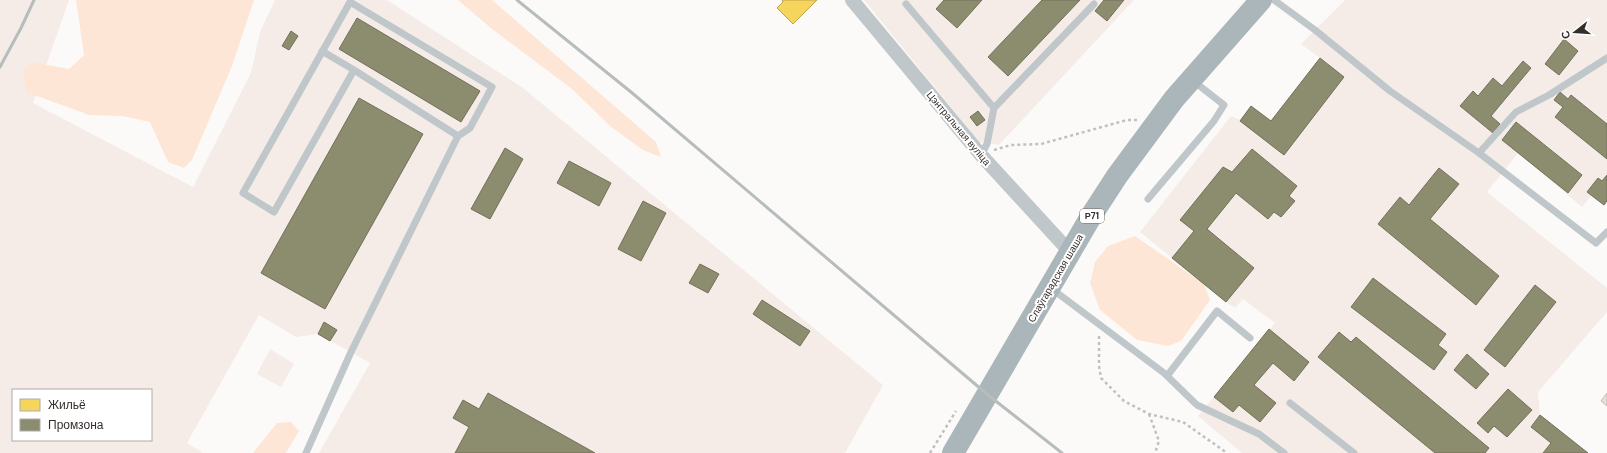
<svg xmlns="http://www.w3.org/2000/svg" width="1607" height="453" viewBox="0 0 1607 453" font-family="'DM Sans',sans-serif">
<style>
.built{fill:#f5ece7;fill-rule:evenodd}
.green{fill:#fde6d5}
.homes{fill:#f6d55c;stroke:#bca34d}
.industry{fill:#8c8c6e;stroke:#72705a}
.building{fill:#e9ded6;stroke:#c1bebb}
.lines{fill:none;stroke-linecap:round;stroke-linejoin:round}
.path{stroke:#bdc1c3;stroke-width:2.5;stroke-dasharray:3 3;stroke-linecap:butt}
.lane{stroke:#bfc7ca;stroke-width:7}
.street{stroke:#bfc7ca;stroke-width:14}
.primary{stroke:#aab6b9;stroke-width:22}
.rail{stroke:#b7bcbd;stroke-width:3}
.labels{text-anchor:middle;stroke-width:4;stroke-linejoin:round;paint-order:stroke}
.shield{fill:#fff;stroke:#726d6b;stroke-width:1}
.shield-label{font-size:9px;font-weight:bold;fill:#352f2b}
.street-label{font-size:10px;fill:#352f2b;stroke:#fff}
</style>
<rect width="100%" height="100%" fill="#fcfaf9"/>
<path class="built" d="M 0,0 L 69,0 L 33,103 L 193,187 L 251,73 L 260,32 L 275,0 L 387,0 L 523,88 L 883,385 L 845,453 L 319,453 L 370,363 L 318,334 L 296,337 L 259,315 L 187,443 L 203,453 L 0,453 ZM 13,390 L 151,390 L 151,440 L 13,440 Z
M 864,0 L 1134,0 L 999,145 L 979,142 Z
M 1345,0 L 1607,0 L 1607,201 L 1592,195 L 1582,207 L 1518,153 L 1487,192 L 1607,288 L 1607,312 L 1538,392 L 1540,415 L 1588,453 L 1242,453 L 1198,416 L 1275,323 L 1243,299 L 1235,308 L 1226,302 L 1140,232 L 1231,116 L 1240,120 L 1251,106 L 1271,121 L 1320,58 L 1301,44 Z
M 270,349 L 294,364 L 281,387 L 257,374 Z"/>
<path class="green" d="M 76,0 L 254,0 L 232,66 L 192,160 L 184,168 L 168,162 L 150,122 L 122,116 L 89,115 L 26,92 L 23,71 L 32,62 L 69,69 L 84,55 Z
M 458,0 L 492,0 L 656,142 L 661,157 L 643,150 L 610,126 L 572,89 L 492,29 Z
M 1135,236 L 1204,284 L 1210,300 L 1181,341 L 1168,346 L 1137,340 L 1100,310 L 1090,283 L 1095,262 L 1108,246 Z
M 291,422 L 299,431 L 286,453 L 253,453 L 277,423 Z"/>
<path class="homes" d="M 782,0 L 817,0 L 793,24 L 777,8 L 783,2 Z"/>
<path class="industry" d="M 944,0 L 982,0 L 957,28 L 936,9 Z
M 1042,0 L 1080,0 L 1008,76 L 988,57 Z
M 1104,0 L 1124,0 L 1107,21 L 1095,11 Z
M 357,18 L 480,91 L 461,122 L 339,49 Z
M 291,31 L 298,36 L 289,50 L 282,46 Z
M 1564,39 L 1578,51 L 1559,75 L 1545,64 Z
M 1320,58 L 1344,77 L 1284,155 L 1240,121 L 1251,106 L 1271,121 Z
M 1523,61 L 1531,68 L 1491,116 L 1500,124 L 1493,133 L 1460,106 L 1473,91 L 1478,96 L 1493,78 L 1502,86 Z
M 1560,92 L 1568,99 L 1571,95 L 1607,124 L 1607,159 L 1555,117 L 1563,107 L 1554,100 Z
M 359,98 L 423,134 L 325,309 L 261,273 Z
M 978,111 L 985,120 L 977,126 L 970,117 Z
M 1516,122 L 1582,175 L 1568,193 L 1502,140 Z
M 505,148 L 523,159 L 490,219 L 471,209 Z
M 1252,149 L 1297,186 L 1289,196 L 1295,201 L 1281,217 L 1274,212 L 1268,219 L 1236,193 L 1207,229 L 1254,268 L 1226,302 L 1172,258 L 1194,231 L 1180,220 L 1223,167 L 1232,172 Z
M 569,161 L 611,183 L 599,206 L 557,183 Z
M 1439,168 L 1459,184 L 1430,219 L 1499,276 L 1476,305 L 1378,224 L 1400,197 L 1409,205 Z
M 1607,175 L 1607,201 L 1604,205 L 1587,192 L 1598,178 L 1602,181 Z
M 643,201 L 666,213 L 641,261 L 618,249 Z
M 700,264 L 719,274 L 708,293 L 689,283 Z
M 1373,278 L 1446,334 L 1438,345 L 1447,352 L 1434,370 L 1351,307 Z
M 1535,285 L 1556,302 L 1505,367 L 1484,350 Z
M 762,300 L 810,331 L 800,346 L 753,314 Z
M 324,322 L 337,330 L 330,341 L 318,334 Z
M 1269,329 L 1309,362 L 1294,381 L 1273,363 L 1254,385 L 1276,403 L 1260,422 L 1239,405 L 1233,412 L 1214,397 Z
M 1339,332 L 1351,342 L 1356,337 L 1489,448 L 1485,453 L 1435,453 L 1318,357 Z
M 1467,354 L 1489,374 L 1476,389 L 1454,370 Z
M 1508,389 L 1532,410 L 1507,437 L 1494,426 L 1488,433 L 1477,423 Z
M 488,393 L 595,453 L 455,453 L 469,427 L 453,418 L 463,400 L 479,409 Z
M 1540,415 L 1588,453 L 1543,453 L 1551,443 L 1531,427 Z"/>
<path class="building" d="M 1607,393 L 1607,406 L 1601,401 Z"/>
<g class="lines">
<path class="path" d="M 994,150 L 1011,145 L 1041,144 L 1127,120 L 1137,120
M 1099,336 L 1099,366 L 1101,378 L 1124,401 L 1149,414 L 1183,422 L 1227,453
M 1149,414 L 1159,441 L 1155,453
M 930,453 L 956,411"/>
<path class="lane" d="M 1274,0 L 1315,30 L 1390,91 L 1479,153 L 1596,243 L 1607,232
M 906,4 L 994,108 L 987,144 L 981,155
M 322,51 L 354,70
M 994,108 L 1094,4
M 1479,153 L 1516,112 L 1549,95 L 1607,58
M 1148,199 L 1214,121 L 1224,105 L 1192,80
M 1052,289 L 1164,373 L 1197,405 L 1259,434 L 1284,453
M 1167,376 L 1217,311 L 1250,338
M 1290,403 L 1354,453
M 306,453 L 351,352 L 458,136 L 470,128 L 492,87 L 350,2 L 243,193 L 274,212 L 354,70 L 458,136"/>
<path class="street" d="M 852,0 L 981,155 L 1070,252"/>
<path class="primary" d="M 953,453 L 1093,213 L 1117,176 L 1174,99 L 1261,0"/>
<path class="rail" d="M 517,0 L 631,92 L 988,395 L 1062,453
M 0,67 L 21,28 L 34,0"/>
</g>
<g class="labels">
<rect class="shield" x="1080" y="209" width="24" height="14" rx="3"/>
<g class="shield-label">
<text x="1092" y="219">Р71</text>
</g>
<g class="street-label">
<text transform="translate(959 128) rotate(50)" y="4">Цэнтральная вуліца</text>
<text transform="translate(1055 278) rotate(-60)" y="4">Слаўгарадская шаша</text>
</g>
</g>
<rect x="12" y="389" width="140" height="52" fill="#ffffff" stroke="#aeacaa"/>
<rect x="20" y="399" width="20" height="12" fill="#f6d55c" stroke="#aeacaa"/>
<text x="48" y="409" font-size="12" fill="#352f2b">Жильё</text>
<rect x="20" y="419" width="20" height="12" fill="#8c8c6e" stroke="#aeacaa"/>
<text x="48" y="429" font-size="12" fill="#352f2b">Промзона</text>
<g transform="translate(1575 32) rotate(253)" stroke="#ffffff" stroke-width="3" paint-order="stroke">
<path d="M0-3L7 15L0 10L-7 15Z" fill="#352f2b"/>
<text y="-6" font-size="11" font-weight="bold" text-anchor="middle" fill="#352f2b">С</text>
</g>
</svg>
